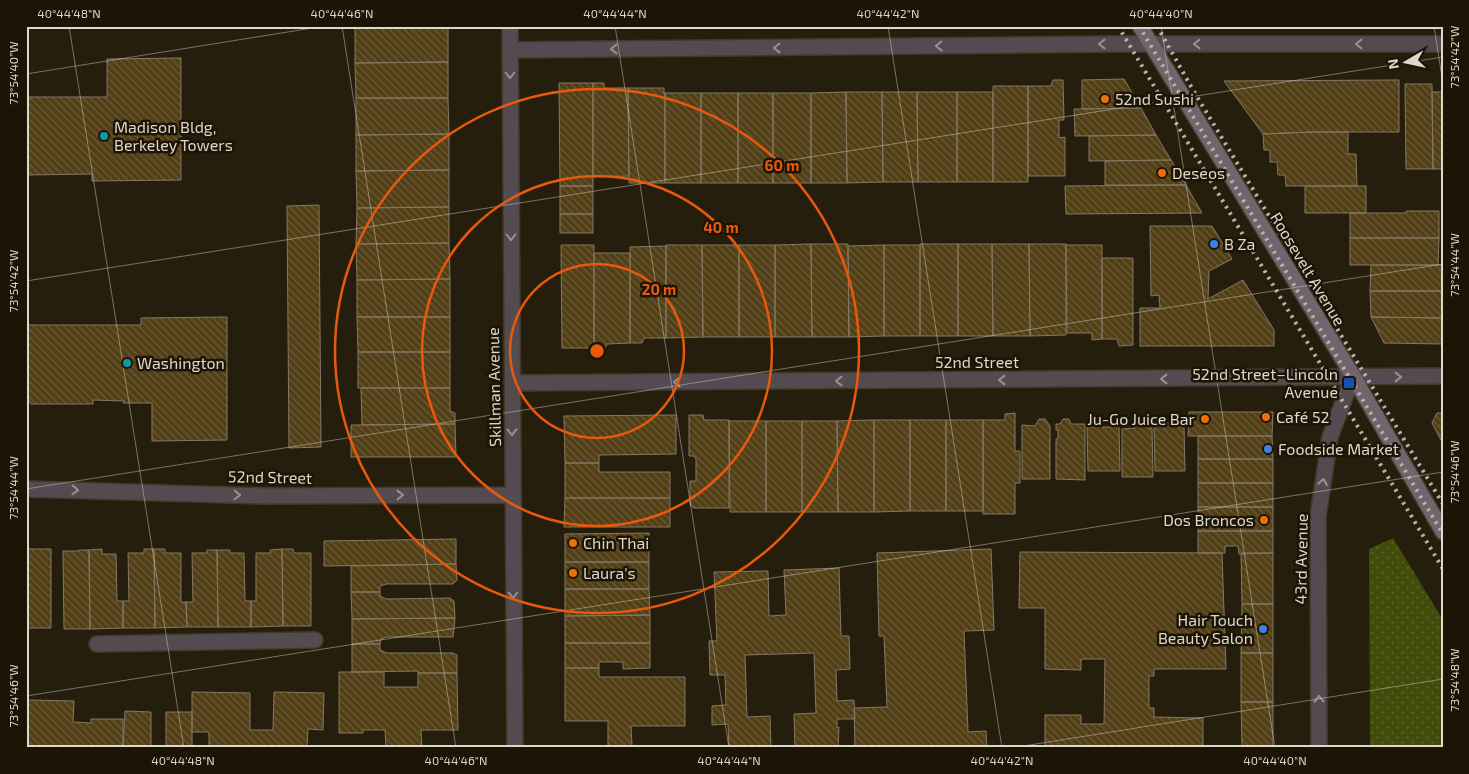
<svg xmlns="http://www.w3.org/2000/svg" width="1469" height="774" viewBox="0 0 1469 774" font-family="'Exo 2',sans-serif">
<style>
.park{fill:url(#park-dots)}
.building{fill:url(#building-back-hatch);stroke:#837965}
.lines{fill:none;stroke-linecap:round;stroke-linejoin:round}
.lane-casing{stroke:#403828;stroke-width:18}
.street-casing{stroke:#403828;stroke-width:18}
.secondary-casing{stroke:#403828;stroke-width:18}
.lane{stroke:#544b50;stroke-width:15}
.street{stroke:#544b50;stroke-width:15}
.secondary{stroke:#72646c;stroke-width:15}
.rail{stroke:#b9b3a7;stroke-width:4;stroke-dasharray:2.5 5;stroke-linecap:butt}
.oneway{stroke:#98928e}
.ticks{fill:none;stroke:#ddd8cd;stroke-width:1;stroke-opacity:0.45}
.ring{fill:none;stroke:#e8590c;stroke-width:2.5}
.food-dot{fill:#e8710a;stroke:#1c1404;stroke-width:2}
.culture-dot{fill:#0f9aa8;stroke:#1c1404;stroke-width:2}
.shop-dot{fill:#3f7fe0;stroke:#1c1404;stroke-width:2}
.transit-dot{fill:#1a4fb4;stroke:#1c1404;stroke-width:2}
.labels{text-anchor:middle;stroke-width:5;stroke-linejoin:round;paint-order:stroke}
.poi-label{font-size:16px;fill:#ddd8cd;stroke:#1c1404;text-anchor:start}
.street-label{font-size:16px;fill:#ddd8cd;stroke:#1c1404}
.centre{fill:#e8590c;stroke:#1c1404;stroke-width:2.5}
.ring-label{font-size:15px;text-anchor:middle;font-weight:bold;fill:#e8590c;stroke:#1c1404;stroke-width:5;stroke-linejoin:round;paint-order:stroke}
.neatline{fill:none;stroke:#ddd8cd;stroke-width:2}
.ticks-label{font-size:12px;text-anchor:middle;fill:#ddd8cd}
</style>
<defs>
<pattern id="park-dots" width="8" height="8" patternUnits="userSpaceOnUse" patternTransform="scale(1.25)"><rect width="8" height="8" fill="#414c0b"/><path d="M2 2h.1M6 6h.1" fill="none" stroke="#5c652d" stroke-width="1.8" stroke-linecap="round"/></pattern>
<pattern id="building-back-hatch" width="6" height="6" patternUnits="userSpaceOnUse" patternTransform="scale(1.25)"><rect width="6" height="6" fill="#523f16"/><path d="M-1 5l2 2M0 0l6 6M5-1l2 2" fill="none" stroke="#6a5a37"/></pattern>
</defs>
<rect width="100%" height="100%" fill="#261e0d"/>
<path class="park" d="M 1393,538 L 1443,620 L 1443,748 L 1370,748 L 1369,549 Z"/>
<path class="building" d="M 355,26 L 448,26 L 448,62 L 355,63 Z
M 181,58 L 181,180 L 92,181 L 92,174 L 26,175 L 26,97 L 107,97 L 107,59 Z
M 448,62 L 448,98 L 356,98 L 355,63 Z
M 1124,79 L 1141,108 L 1082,109 L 1082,80 Z
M 1053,80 L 1063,80 L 1064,120 L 1059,120 L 1059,138 L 1065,137 L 1065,176 L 1028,176 L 1028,86 L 1051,86 Z
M 1399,80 L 1399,132 L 1312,132 L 1263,134 L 1224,81 Z
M 559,83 L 593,83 L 593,186 L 560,186 Z
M 593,83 L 604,83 L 604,87 L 606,88 L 628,88 L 629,176 L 593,177 Z
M 1405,84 L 1432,84 L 1433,169 L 1406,169 Z
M 993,86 L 1028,86 L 1028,182 L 993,182 Z
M 628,88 L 664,88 L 664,93 L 665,93 L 665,183 L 629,183 Z
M 846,92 L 847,183 L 811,183 L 811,93 Z
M 846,92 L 882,92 L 883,182 L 847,183 Z
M 882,92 L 917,92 L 918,182 L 883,182 Z
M 917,92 L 957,92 L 957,182 L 918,182 Z
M 957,92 L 993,92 L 993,182 L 957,182 Z
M 1432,92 L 1443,92 L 1443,169 L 1433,169 Z
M 665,93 L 701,93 L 701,183 L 665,183 Z
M 701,93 L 738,93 L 738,183 L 701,183 Z
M 738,93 L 773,93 L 773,183 L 738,183 Z
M 773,93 L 811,93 L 811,183 L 773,183 Z
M 356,98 L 448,98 L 449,134 L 356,135 Z
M 1141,108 L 1156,135 L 1075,136 L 1074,109 Z
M 1312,132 L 1348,132 L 1348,154 L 1356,154 L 1357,186 L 1286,186 L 1285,175 L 1278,175 L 1277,162 L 1270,162 L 1270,150 L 1264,150 L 1263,134 Z
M 449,134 L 449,170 L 356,171 L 356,135 Z
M 1156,135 L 1171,160 L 1089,161 L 1089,136 Z
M 1171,160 L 1186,185 L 1105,185 L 1105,161 Z
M 449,170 L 449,207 L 357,208 L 356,171 Z
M 1186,185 L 1202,213 L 1066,214 L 1065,186 Z
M 560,186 L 593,186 L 593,214 L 560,214 Z
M 1305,186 L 1366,186 L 1366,213 L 1305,213 Z
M 319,205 L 321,447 L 289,448 L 287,206 Z
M 449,207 L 449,243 L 356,244 L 357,208 Z
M 1406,211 L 1439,211 L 1439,238 L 1350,238 L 1350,213 L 1406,213 Z
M 560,214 L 593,214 L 593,233 L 560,233 Z
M 1150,226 L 1212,226 L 1232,259 L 1209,271 L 1208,299 L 1243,280 L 1274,330 L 1274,346 L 1140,346 L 1140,308 L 1160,308 L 1159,295 L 1151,296 Z
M 1350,238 L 1439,238 L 1438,265 L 1350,265 Z
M 449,243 L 450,279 L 357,280 L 356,244 Z
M 811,244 L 812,337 L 775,337 L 775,245 Z
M 811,244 L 848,244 L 849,337 L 812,337 Z
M 920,244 L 958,244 L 958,336 L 920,336 Z
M 958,244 L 992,244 L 993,336 L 958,336 Z
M 992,244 L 1029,244 L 1030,336 L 993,336 Z
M 1029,244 L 1066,244 L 1066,335 L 1030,336 Z
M 561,245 L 594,245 L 594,348 L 562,348 Z
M 666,245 L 702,245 L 703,337 L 666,338 Z
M 702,245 L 739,245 L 739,337 L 703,337 Z
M 739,245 L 775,245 L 775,337 L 739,337 Z
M 884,245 L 884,336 L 849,337 L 848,246 Z
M 884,245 L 920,245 L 920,336 L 884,336 Z
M 1066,245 L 1102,245 L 1102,339 L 1092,340 L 1092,333 L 1067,333 Z
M 666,246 L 666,338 L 644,338 L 642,343 L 630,343 L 630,247 Z
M 594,253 L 630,253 L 630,343 L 607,344 L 605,348 L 594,348 Z
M 1102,258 L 1133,258 L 1133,345 L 1119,346 L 1117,339 L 1102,339 Z
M 1371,265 L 1443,265 L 1443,291 L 1370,291 Z
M 450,279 L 450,317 L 357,317 L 357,280 Z
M 1370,291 L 1443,291 L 1443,318 L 1371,317 Z
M 227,317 L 227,440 L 152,441 L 152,403 L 123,403 L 124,401 L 93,400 L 93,404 L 31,404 L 30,402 L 26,402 L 26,325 L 141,325 L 141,318 Z
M 357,317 L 450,317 L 450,352 L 358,352 Z
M 1371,317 L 1443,318 L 1443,344 L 1384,343 Z
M 358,352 L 450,352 L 450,388 L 358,388 Z
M 361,388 L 450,388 L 450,411 L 455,413 L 455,424 L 362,425 Z
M 1189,412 L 1273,412 L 1272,436 L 1188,436 Z
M 1015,413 L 1015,451 L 1020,451 L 1020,483 L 1015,483 L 1015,514 L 983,514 L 983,420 L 1005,420 L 1005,414 Z
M 1437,413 L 1443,413 L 1443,444 L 1432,423 Z
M 676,415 L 676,454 L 599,455 L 599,463 L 565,463 L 564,416 Z
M 689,415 L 703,415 L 704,420 L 729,420 L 729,508 L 694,508 L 690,505 L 690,481 L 696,481 L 696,459 L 694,456 L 689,456 Z
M 1039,419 L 1045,419 L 1050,426 L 1050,479 L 1022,479 L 1022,425 L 1035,426 Z
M 1063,419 L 1069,419 L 1071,424 L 1085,424 L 1085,480 L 1056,479 L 1056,439 L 1058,439 L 1058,430 L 1056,430 L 1056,424 L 1060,424 Z
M 874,420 L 874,512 L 838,512 L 837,421 Z
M 874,420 L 910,420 L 910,511 L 874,512 Z
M 910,420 L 946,420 L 946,511 L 910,511 Z
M 946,420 L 983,420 L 983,511 L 946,511 Z
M 729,421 L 766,421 L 766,512 L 730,512 Z
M 766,421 L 802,421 L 802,512 L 766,512 Z
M 802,421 L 837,421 L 838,512 L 802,512 Z
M 1138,423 L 1145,423 L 1147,428 L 1152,428 L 1153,477 L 1122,477 L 1122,429 L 1135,428 L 1135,425 Z
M 1165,423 L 1172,423 L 1178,427 L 1184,427 L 1185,471 L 1155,471 L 1154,427 L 1158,427 Z
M 455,424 L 456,457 L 351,457 L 351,425 Z
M 1087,427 L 1119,427 L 1120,471 L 1088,471 Z
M 1198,436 L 1272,436 L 1273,459 L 1198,459 Z
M 1198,459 L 1273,459 L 1273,483 L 1198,483 Z
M 565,463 L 599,463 L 599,472 L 670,472 L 670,498 L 565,498 Z
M 1198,483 L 1273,483 L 1273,507 L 1198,507 Z
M 565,498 L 670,498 L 670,527 L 564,527 Z
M 1198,507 L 1273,507 L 1273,531 L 1198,531 Z
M 1198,531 L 1273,531 L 1273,553 L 1239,554 L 1238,546 L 1225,546 L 1225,553 L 1198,553 Z
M 649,533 L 649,562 L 565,562 L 565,534 Z
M 456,539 L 456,564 L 324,566 L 324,541 Z
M 26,549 L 51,549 L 51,628 L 26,628 Z
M 102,549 L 102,554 L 116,554 L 117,601 L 123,601 L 123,628 L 90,629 L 89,550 Z
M 144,549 L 154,549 L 155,628 L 123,628 L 123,601 L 129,601 L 128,553 L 144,553 Z
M 154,549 L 165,549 L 165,553 L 181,553 L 181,602 L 186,602 L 187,627 L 155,628 Z
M 282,549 L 283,626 L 251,627 L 251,601 L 256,601 L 256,553 L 271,553 L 270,550 Z
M 282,549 L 293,549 L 294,553 L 311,553 L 311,626 L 283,626 Z
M 991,549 L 994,630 L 964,631 L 968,732 L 986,731 L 987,748 L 855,748 L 854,708 L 887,707 L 884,636 L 879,636 L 877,553 Z
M 79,550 L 89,550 L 90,629 L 64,629 L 63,551 L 79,551 Z
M 207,550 L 217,550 L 218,627 L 187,627 L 186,602 L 193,602 L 192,553 L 207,553 Z
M 217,550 L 230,550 L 230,553 L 244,553 L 245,601 L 251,601 L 251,627 L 218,627 Z
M 1020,552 L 1222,553 L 1226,669 L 1154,669 L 1154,676 L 1149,676 L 1149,708 L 1154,708 L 1154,717 L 1203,718 L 1203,748 L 1045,748 L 1045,715 L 1081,715 L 1081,724 L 1104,724 L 1105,659 L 1081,659 L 1081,670 L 1045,669 L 1045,608 L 1019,608 Z
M 1241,553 L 1273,553 L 1273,604 L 1242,604 Z
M 565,562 L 649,562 L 649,589 L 565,589 Z
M 456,564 L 457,580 L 453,584 L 386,584 L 380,586 L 380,592 L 351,592 L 351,566 Z
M 839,568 L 841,636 L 849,636 L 850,669 L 836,670 L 837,701 L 854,700 L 855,719 L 837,719 L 837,728 L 839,727 L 838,748 L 795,748 L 794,714 L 816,713 L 814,653 L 745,655 L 747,717 L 770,716 L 771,748 L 729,748 L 728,724 L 712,725 L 712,706 L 726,705 L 725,675 L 710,675 L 709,641 L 717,641 L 714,572 L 768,571 L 769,616 L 786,615 L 784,570 Z
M 565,589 L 649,589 L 650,615 L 565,616 Z
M 351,592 L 380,592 L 380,596 L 386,599 L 450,598 L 454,601 L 455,618 L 352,619 Z
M 1242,604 L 1273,604 L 1273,653 L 1241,653 Z
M 650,615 L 650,643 L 565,643 L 565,616 Z
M 455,618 L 453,637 L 387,637 L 381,639 L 380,644 L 352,644 L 352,619 Z
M 565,643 L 650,643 L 650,668 L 623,669 L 623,662 L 599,662 L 599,668 L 565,668 Z
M 352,644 L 380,644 L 380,650 L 387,653 L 453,653 L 457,655 L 457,673 L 418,673 L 418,671 L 352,672 Z
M 1241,653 L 1273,653 L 1273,702 L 1241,702 Z
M 565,668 L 599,668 L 599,677 L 685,677 L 685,726 L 631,726 L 632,746 L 687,746 L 687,748 L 608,748 L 608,721 L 565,721 Z
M 339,672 L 384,672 L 384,687 L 418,687 L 418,673 L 457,673 L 458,730 L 421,730 L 422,748 L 386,748 L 385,730 L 363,730 L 363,733 L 339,733 Z
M 192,692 L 250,693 L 250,730 L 273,730 L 274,692 L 324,693 L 323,730 L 308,729 L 307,748 L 209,748 L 209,732 L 192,732 Z
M 26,700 L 74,701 L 73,722 L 91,723 L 91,719 L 123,719 L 123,748 L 26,748 Z
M 1241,702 L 1273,702 L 1273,748 L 1242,748 Z
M 125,711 L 151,712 L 151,748 L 123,748 Z
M 166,712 L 192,712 L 192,748 L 166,748 Z"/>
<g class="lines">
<defs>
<path id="lane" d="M 97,644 L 315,640"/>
<path id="street" d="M 510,26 L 515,748
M 510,50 L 1109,44 L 1443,44
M 512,383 L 1443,376
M 26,489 L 265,496 L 513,495
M 1319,748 L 1318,516 L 1330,437 L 1353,376"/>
<path id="secondary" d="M 1140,26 L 1353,376 L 1443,532"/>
</defs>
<use href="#lane" class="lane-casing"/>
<use href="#street" class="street-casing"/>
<use href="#secondary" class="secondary-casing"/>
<use href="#lane" class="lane"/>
<use href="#street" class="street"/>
<use href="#secondary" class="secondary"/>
<path class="rail" d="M 1118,26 L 1443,569
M 1139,26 L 1443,534
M 1157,26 L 1193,90 L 1443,504"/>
</g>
<defs><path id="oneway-chevron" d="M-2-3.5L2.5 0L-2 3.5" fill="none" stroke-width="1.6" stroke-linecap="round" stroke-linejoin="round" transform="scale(1.25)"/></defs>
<g class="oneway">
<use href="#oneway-chevron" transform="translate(1102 44) rotate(179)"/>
<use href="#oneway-chevron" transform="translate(1197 44) rotate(180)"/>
<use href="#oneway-chevron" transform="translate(1359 44) rotate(-180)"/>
<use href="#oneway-chevron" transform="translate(939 46) rotate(179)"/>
<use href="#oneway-chevron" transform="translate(777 48) rotate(179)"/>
<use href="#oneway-chevron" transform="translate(614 49) rotate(179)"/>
<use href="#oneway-chevron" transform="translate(510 75) rotate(90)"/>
<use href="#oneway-chevron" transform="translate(511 237) rotate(90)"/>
<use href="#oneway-chevron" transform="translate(1398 377)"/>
<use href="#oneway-chevron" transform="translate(1164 379) rotate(180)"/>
<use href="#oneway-chevron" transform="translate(1002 380) rotate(180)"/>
<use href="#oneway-chevron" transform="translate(839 381) rotate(180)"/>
<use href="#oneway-chevron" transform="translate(677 382) rotate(180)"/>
<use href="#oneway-chevron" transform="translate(512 432) rotate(89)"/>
<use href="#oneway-chevron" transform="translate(1323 482) rotate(-81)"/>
<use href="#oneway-chevron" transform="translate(75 490) rotate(2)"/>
<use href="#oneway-chevron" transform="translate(237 495) rotate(2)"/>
<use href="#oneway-chevron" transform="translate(400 495)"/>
<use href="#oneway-chevron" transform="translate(513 595) rotate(90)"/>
<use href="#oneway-chevron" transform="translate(1319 699) rotate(-91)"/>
</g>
<path class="ticks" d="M 69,26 L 184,748M 342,26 L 456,748M 615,26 L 729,748M 888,26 L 1002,748M 1161,26 L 1275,748M 1434,26 L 1443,84M 26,74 L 325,26M 26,281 L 1443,57M 26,489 L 1443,264M 26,696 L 1443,472M 1011,748 L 1443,679"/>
<g class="ring">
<circle cx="597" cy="351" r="87"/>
<circle cx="597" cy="351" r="175"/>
<circle cx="597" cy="351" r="262"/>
</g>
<g class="food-dot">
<circle cx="1105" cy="99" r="5"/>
<circle cx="1162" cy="173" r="5"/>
<circle cx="1266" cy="417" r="5"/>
<circle cx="1205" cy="419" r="5"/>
<circle cx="1264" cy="520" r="5"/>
<circle cx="573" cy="543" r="5"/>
<circle cx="573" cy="573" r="5"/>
</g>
<g class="culture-dot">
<circle cx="104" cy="136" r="5"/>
<circle cx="127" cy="363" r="5"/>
</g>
<g class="shop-dot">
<circle cx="1214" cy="244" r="5"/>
<circle cx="1268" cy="449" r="5"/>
<circle cx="1263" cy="629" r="5"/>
</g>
<rect class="transit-dot" x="1343" y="377" width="12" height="12" rx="2.5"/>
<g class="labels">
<g class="poi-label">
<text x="1115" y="105">52nd Sushi</text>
<text x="114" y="133">Madison Bldg,<tspan x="114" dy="18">Berkeley Towers</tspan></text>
<text x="1172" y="179">Deseos</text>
<text x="1224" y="250">B Za</text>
<text x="137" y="369">Washington</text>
<text x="1338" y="380" text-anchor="end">52nd Street–Lincoln<tspan x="1338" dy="18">Avenue</tspan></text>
<text x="1276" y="423">Café 52</text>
<text x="1195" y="425" text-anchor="end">Ju-Go Juice Bar</text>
<text x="1278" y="455">Foodside Market</text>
<text x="1254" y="526" text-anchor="end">Dos Broncos</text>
<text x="583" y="549">Chin Thai</text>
<text x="583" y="579">Laura's</text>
<text x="1253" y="626" text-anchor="end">Hair Touch<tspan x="1253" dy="18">Beauty Salon</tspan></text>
</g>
<g class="street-label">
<text transform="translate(1308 269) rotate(59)" y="6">Roosevelt Avenue</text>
<text x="977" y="368">52nd Street</text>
<text transform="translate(494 387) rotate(-91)" y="6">Skillman Avenue</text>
<text transform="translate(270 477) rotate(1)" y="6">52nd Street</text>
<text transform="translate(1301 559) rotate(-89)" y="6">43rd Avenue</text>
</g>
</g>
<circle cx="597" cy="351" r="8" class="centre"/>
<g class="ring-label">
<text x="782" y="171">60 m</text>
<text x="721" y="233">40 m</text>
<text x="659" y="295">20 m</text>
</g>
<rect width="1469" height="774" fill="none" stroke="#1c1404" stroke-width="55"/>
<g transform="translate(1406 62) rotate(261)" stroke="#1c1404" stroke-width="4" paint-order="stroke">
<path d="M0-4L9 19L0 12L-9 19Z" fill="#ddd8cd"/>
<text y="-8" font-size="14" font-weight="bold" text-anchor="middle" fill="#ddd8cd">N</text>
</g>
<rect x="28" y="28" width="1414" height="718" class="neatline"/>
<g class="ticks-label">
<text x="69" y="18">40°44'48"N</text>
<text x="342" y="18">40°44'46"N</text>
<text x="615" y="18">40°44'44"N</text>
<text x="888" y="18">40°44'42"N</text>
<text x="1161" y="18">40°44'40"N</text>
<text transform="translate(1455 57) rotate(-90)" y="4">73°54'42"W</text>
<text transform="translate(14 73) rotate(-90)" y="4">73°54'40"W</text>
<text transform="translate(1455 265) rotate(-90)" y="4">73°54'44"W</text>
<text transform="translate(14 281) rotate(-90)" y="4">73°54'42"W</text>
<text transform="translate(1455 472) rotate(-90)" y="4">73°54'46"W</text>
<text transform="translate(14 488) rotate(-90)" y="4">73°54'44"W</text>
<text transform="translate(1455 680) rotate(-90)" y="4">73°54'48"W</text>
<text transform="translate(14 696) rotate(-90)" y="4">73°54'46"W</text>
<text x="183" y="765">40°44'48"N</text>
<text x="456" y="765">40°44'46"N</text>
<text x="729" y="765">40°44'44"N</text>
<text x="1002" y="765">40°44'42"N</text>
<text x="1275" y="765">40°44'40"N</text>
</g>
</svg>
